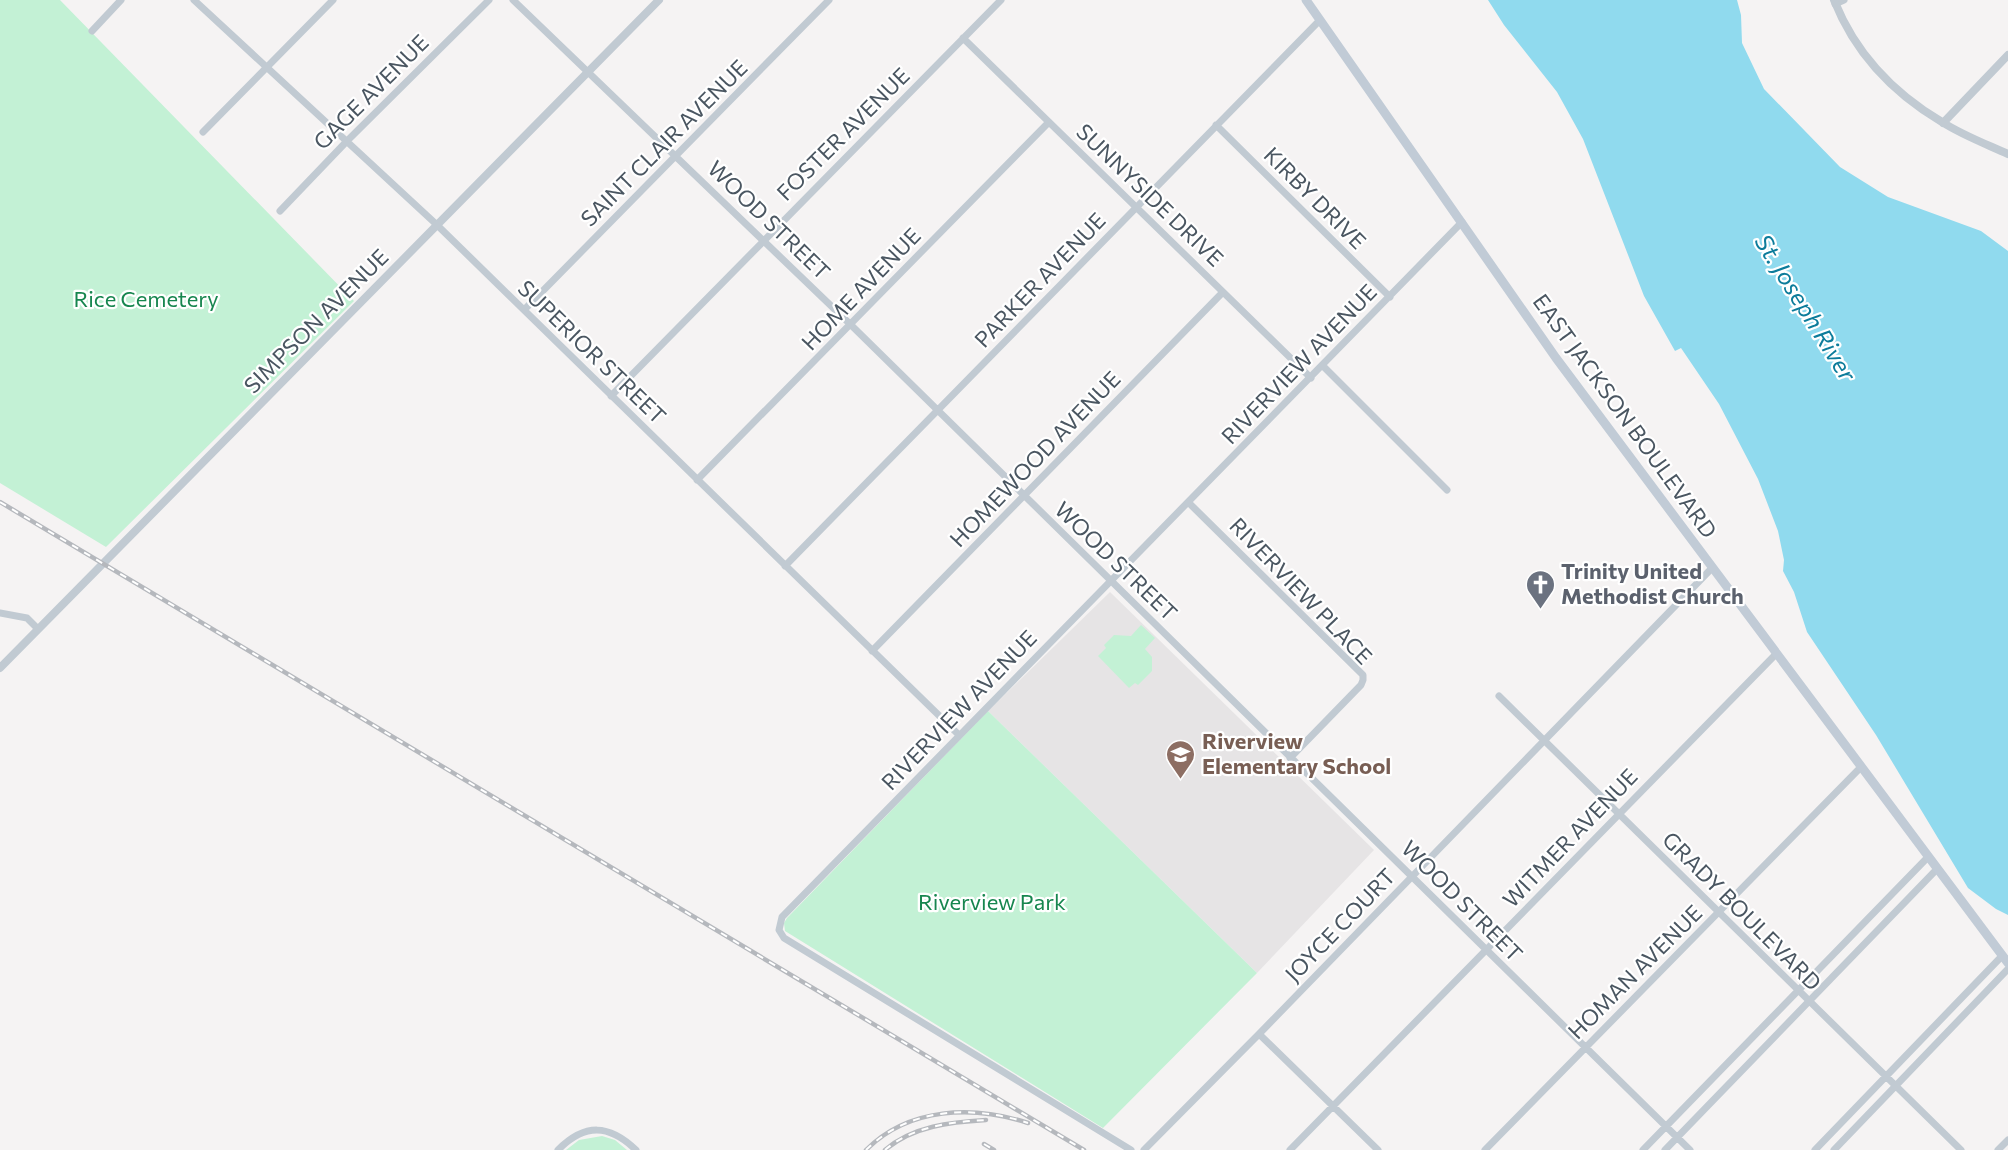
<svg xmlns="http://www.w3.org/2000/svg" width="2008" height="1150" viewBox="0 0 2008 1150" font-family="Commissioner,sans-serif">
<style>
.education{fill:#e6e4e5}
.green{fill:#c3f1d5}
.water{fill:#90daee}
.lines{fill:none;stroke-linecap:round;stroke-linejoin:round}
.minor{stroke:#c1cad2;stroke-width:7}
.tertiary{stroke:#c1cad2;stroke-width:8}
.secondary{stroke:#c1cbd6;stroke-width:9}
.rail-casing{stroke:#b5b8bd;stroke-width:4.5}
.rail{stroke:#fff;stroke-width:2;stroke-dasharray:7;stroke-linecap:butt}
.labels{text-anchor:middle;stroke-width:4.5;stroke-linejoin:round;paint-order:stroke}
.street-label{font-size:22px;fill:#4a5661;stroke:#fff}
.park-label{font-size:22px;fill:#17864f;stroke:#fff}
.worship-label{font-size:22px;font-weight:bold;fill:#5b616d;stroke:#fff;text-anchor:start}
.education-label{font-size:22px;font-weight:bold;fill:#785e54;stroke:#fff;text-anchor:start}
.water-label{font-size:24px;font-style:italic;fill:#0c7c9b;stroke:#fff}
</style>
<rect width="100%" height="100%" fill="#f5f3f3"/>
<path class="education" d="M 1110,592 L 1374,850 L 1257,973 L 988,711 Z"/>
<path class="green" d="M 0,0 L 60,0 L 354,301 L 106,547 L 0,483 Z
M 1141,625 L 1155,638 L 1145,649 L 1152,657 L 1152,671 L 1138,685 L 1135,683 L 1129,688 L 1098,656 L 1106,648 L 1104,645 L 1114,635 L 1131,636 Z
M 988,711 L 1257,973 L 1103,1128 L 785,931 L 784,923 L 787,918 Z
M 602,1136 L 615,1140 L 627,1150 L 566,1150 L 579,1140 Z"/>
<path class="water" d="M 1488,0 L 1737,0 L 1741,15 L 1742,43 L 1764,89 L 1840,167 L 1888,197 L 1981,231 L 2008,251 L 2008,915 L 1996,909 L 1968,888 L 1876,735 L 1807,632 L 1794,592 L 1783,571 L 1784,560 L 1778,531 L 1758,479 L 1719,404 L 1681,348 L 1675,351 L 1644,296 L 1583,139 L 1557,92 L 1504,25 Z"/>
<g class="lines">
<path class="minor" d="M 194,0 L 436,224 L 959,735
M 513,0 L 851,325 L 1690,1150
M 1835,4 L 1844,0
M 92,31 L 121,0
M 963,38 L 1311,378
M 1216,125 L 1390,297
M 203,132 L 333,0
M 280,211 L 347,141 L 489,0
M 524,310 L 829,0
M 1323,366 L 1447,490
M 611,396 L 1001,0
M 697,480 L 1049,122
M 1189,503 L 1363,675 L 1363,680 L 1361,685 L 1290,758
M 785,566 L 1320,20
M 0,613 L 27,618 L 38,629
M 872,651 L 1223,292
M 1499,696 L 1961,1150
M 1259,1034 L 1378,1150
M 558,1150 C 585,1123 609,1124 636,1150
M 1131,1150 L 784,938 L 779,930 L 782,917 L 1462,222
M 1144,1150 L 1259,1034 L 1712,568
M 1290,1150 L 1776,654
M 1485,1150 L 1861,767
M 1643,1150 L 1928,857
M 1665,1150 L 1937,869
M 1815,1150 L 2002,956
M 1834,1150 L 2008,969
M 1998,1150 L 2008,1140"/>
<path class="tertiary" d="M 1834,0 C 1855,53 1893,93 1942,122 C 1962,135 1986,144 2008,154
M 1943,123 L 2008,55
M 0,668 L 659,0"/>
<path class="secondary" d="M 1306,0 L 1556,358 L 2008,963"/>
<defs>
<path id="rail" d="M 0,502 L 1084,1150
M 984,1144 L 994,1150
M 866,1150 C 909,1107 973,1105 1028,1123
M 885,1150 C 913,1126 951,1122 986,1120"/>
</defs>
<use href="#rail" class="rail-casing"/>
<use href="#rail" class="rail"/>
</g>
<defs>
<symbol id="church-pin" viewBox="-11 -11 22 30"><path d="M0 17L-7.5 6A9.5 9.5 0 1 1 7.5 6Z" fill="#6b7280" stroke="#fff"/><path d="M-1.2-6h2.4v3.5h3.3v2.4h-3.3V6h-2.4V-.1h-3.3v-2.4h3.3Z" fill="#fff"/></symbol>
<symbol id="school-pin" viewBox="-11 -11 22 30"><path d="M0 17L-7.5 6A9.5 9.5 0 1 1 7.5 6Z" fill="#8d6e63" stroke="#fff"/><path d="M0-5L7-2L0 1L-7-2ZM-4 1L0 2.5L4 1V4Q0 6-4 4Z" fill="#fff"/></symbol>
</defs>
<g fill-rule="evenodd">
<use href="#church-pin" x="1524" y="568" width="33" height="45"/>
<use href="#school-pin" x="1164" y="738" width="33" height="45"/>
</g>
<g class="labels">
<g class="street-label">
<text transform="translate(371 92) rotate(-45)" y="8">GAGE AVENUE</text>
<text transform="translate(843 134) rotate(-45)" y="8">FOSTER AVENUE</text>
<text transform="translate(664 143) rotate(-45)" y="8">SAINT CLAIR AVENUE</text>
<text transform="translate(1150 195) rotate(44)" y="8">SUNNYSIDE DRIVE</text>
<text transform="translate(1315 198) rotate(45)" y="8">KIRBY DRIVE</text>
<text transform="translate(769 220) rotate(44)" y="8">WOOD STREET</text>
<text transform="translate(1040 280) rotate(-46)" y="8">PARKER AVENUE</text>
<text transform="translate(861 289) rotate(-46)" y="8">HOME AVENUE</text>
<text transform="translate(316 321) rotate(-45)" y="8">SIMPSON AVENUE</text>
<text transform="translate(592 352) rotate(44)" y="8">SUPERIOR STREET</text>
<text transform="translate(1299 364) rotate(-46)" y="8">RIVERVIEW AVENUE</text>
<text transform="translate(1625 416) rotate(54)" y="8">EAST JACKSON BOULEVARD</text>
<text transform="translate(1035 459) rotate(-46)" y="8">HOMEWOOD AVENUE</text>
<text transform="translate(1116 561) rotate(44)" y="8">WOOD STREET</text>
<text transform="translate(1301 591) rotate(46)" y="8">RIVERVIEW PLACE</text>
<text transform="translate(959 710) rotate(-46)" y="8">RIVERVIEW AVENUE</text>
<text transform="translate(1570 838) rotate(-46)" y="8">WITMER AVENUE</text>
<text transform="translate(1462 901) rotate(45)" y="8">WOOD STREET</text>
<text transform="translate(1742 911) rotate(45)" y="8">GRADY BOULEVARD</text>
<text transform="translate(1340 925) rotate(-46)" y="8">JOYCE COURT</text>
<text transform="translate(1635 972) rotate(-45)" y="8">HOMAN AVENUE</text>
</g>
<g class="park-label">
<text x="146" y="307">Rice Cemetery</text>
<text x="992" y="910">Riverview Park</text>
</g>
<g class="worship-label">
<text x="1561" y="579">Trinity United<tspan x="1561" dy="25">Methodist Church</tspan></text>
</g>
<g class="education-label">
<text x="1202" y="749">Riverview<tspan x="1202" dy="25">Elementary School</tspan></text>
</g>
<g class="water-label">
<text transform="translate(1805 308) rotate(58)" y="8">St. Joseph River</text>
</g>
</g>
</svg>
